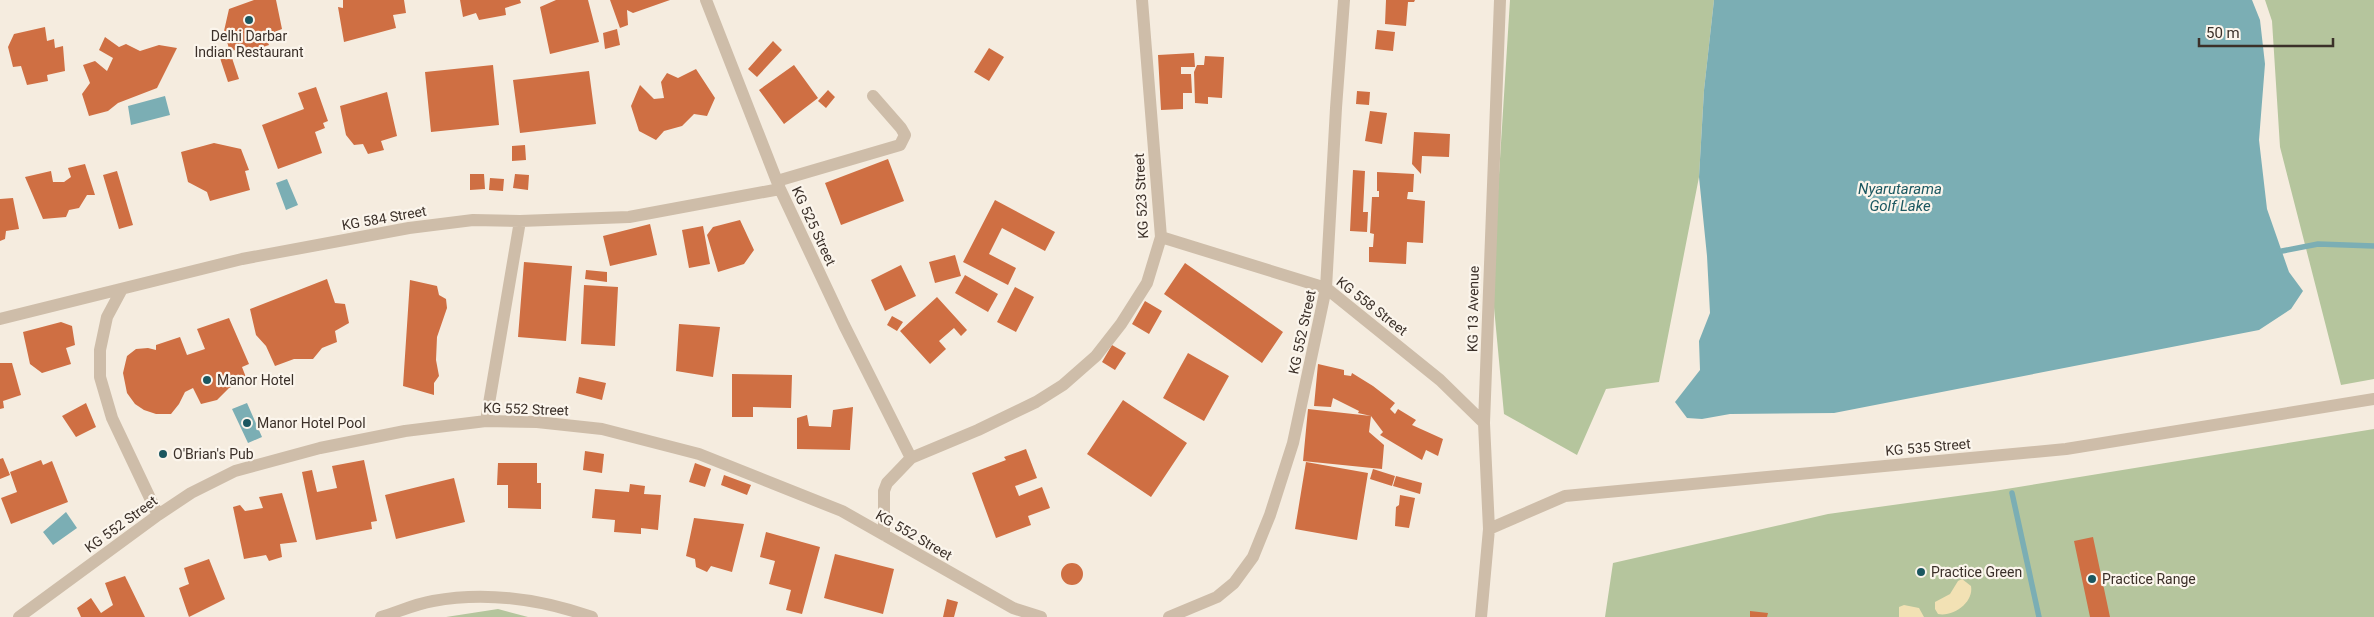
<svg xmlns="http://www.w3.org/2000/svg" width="2374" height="617" viewBox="0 0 2374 617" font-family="Roboto,sans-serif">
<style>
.green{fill:#b5c59d}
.sand{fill:#f2e1b4}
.water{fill:#7baeb4}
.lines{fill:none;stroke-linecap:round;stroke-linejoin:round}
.stream{stroke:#7baeb4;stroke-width:5.5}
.building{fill:#cf6f43}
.minor{stroke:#cebda9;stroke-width:12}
.poi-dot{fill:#1b5760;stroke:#fbf5ec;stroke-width:2}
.labels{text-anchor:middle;stroke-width:4.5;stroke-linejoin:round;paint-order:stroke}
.poi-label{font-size:14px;fill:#3b3029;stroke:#fbf5ec;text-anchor:start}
.street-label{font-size:14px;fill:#3b3029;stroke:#fbf5ec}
.water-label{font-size:15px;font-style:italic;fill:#1b5760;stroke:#fbf5ec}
</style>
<rect width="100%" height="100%" fill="#f5ecdf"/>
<path class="green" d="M 1510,0 L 1714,0 L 1704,90 L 1699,177 L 1659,382 L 1606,389 L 1577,455 L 1504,414 L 1492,286 Z
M 2265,0 L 2374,0 L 2374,379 L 2341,385 L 2280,147 L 2272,21 Z
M 2374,429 L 2374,617 L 1605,617 L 1613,563 L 1828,514 L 1994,491 Z
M 498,609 L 528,617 L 446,617 Z"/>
<path class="sand" d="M 1962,579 L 1971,586 C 1974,602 1954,617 1938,614 L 1935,609 L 1935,602 L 1950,594 L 1958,581 Z
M 1904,605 L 1919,608 L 1924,617 L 1899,617 L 1899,607 Z"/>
<path class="water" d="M 1714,0 L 2252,0 L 2260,20 L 2265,64 L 2259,140 L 2267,209 L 2289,272 L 2303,291 L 2291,309 L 2259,330 L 1834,413 L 1730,414 L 1702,419 L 1687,418 L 1675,402 L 1700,370 L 1699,341 L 1710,313 L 1707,256 L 1699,177 L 1704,90 Z
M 165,96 L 170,115 L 131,125 L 128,106 Z
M 287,179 L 298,205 L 286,210 L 276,183 Z
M 247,403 L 262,437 L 248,443 L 232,409 Z
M 66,512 L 77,528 L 53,545 L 43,532 Z"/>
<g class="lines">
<path class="stream" d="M 2282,251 L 2318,244 L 2374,246
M 2012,493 L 2039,617"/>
</g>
<path class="building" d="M 254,0 L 276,0 L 282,29 L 265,36 L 269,45 L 242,54 L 240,48 L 230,52 L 224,31 L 229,9 Z
M 343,0 L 404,0 L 406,13 L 393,15 L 396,28 L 344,42 L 338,7 L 343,8 Z
M 460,0 L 520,0 L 521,3 L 505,8 L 506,15 L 479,20 L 476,13 L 463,17 Z
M 556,0 L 588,0 L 599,42 L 550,54 L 540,7 Z
M 610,0 L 670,0 L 633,13 L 627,10 L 628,25 L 620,28 Z
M 1386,0 L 1415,0 L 1414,2 L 1408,2 L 1406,26 L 1385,24 Z
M 45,27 L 47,41 L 54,39 L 55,48 L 63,46 L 65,71 L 47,75 L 48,81 L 27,85 L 21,66 L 13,67 L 8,47 L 14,34 Z
M 617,29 L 620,45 L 605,49 L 603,33 Z
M 1377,30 L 1395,32 L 1393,51 L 1375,49 Z
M 105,37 L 119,47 L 126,44 L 140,51 L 159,45 L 177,48 L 157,88 L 118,103 L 108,111 L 89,116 L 82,94 L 90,83 L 83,65 L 95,61 L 107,71 L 113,58 L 99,50 Z
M 773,41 L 782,50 L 757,77 L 748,69 Z
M 989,48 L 1004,57 L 989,81 L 974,72 Z
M 1194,53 L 1195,67 L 1181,67 L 1181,74 L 1191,74 L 1192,93 L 1183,93 L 1183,109 L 1161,110 L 1158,55 Z
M 231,55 L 239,79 L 228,82 L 220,58 Z
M 1205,56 L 1224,57 L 1222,98 L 1208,97 L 1208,104 L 1195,103 L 1194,72 L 1197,65 L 1204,65 Z
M 493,65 L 499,125 L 431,132 L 425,72 Z
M 794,65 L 818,98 L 784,124 L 759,90 Z
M 696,69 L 715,98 L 707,116 L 694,114 L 682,126 L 664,131 L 656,140 L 639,131 L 631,106 L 640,85 L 654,99 L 664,98 L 661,82 L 667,73 L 678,78 Z
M 589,71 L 596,124 L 520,133 L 513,80 Z
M 316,87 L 328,121 L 323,123 L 325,128 L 315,132 L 322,153 L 278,169 L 262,125 L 304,109 L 298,93 Z
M 828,90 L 835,97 L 826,108 L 818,101 Z
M 1357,91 L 1370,92 L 1369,105 L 1356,104 Z
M 387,92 L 397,136 L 381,141 L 384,150 L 368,154 L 363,144 L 354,145 L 346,135 L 340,106 Z
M 1370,111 L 1387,113 L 1382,144 L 1365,141 Z
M 1414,132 L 1450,134 L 1449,157 L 1422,156 L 1421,174 L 1412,164 Z
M 214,143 L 241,149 L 249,170 L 245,171 L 250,190 L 210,201 L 207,192 L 188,182 L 181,152 Z
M 525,145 L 526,160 L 512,161 L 512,146 Z
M 888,159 L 904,201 L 841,225 L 825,183 Z
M 85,164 L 95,195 L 87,195 L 79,208 L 69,210 L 66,217 L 43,219 L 25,177 L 51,171 L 53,182 L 64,182 L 71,177 L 68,168 Z
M 1353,170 L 1365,171 L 1363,212 L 1368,212 L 1367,232 L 1350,231 Z
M 117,171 L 133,225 L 119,229 L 103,175 Z
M 1377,172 L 1414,174 L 1413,192 L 1408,192 L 1407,199 L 1425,201 L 1423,243 L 1407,242 L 1406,264 L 1369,262 L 1369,247 L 1373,247 L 1374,234 L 1370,233 L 1372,197 L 1379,197 L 1379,191 L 1377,191 Z
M 470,174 L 484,174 L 485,189 L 470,190 Z
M 515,174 L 529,175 L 528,190 L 513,188 Z
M 490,178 L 504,179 L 503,191 L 489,190 Z
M 13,198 L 19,229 L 6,231 L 5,239 L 0,241 L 0,199 Z
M 995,200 L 1055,232 L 1045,251 L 1002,228 L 989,254 L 1016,268 L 1008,285 L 963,262 Z
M 740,220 L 754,250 L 744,264 L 718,272 L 707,235 L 713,227 Z
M 650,224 L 657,255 L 610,266 L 603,236 Z
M 703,226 L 710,264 L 689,268 L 682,230 Z
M 955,255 L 961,276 L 935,283 L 929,262 Z
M 524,262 L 572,266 L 566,341 L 518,337 Z
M 1185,263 L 1283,332 L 1262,363 L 1164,294 Z
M 901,265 L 916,296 L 885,311 L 871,280 Z
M 586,270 L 607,272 L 607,282 L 585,279 Z
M 965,275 L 998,294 L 988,312 L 955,293 Z
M 327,279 L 335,303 L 345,304 L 349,323 L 335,331 L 337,342 L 322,348 L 313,359 L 294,359 L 275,366 L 266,346 L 256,335 L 250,309 Z
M 410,280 L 437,286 L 439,295 L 446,299 L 447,308 L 437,337 L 436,360 L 439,376 L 434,383 L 434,395 L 403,386 Z
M 584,285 L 618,287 L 615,346 L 581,344 Z
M 1015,287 L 1034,297 L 1016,332 L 997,322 Z
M 937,297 L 967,330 L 961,336 L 954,328 L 939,341 L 946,349 L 930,364 L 900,331 Z
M 1145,301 L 1162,311 L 1149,334 L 1132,324 Z
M 892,316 L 903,322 L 897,331 L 887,325 Z
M 229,318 L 249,364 L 242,367 L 247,380 L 229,388 L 217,400 L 201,404 L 193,388 L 185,392 L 179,404 L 171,414 L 156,414 L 144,410 L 135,404 L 127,393 L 123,373 L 127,356 L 136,349 L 148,348 L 156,350 L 156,345 L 180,337 L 187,355 L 205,349 L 197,329 Z
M 61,322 L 72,326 L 75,345 L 66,348 L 71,364 L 42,373 L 30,364 L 23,332 Z
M 679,324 L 720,327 L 713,377 L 676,371 Z
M 1112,345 L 1126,353 L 1115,370 L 1102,362 Z
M 1188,353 L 1229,376 L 1204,421 L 1163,398 Z
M 0,363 L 12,363 L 21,395 L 3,401 L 4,408 L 0,409 Z
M 1318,364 L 1344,370 L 1344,375 L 1351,376 L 1352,373 L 1373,386 L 1395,403 L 1390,409 L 1395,414 L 1398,409 L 1416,420 L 1412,425 L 1443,439 L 1438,456 L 1426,450 L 1422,460 L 1380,435 L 1383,432 L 1371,416 L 1369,432 L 1384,445 L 1382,469 L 1303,461 L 1308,409 L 1371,416 L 1358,413 L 1359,411 L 1333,398 L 1331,407 L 1314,406 Z
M 732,374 L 792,375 L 791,408 L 753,407 L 753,417 L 732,417 Z
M 579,377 L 606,383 L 602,400 L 576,393 Z
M 1123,400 L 1187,443 L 1151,497 L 1087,454 Z
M 86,403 L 96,427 L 76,437 L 62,416 Z
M 853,407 L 850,450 L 797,449 L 797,418 L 807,415 L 809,426 L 831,427 L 833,410 Z
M 1026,449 L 1037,478 L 1015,486 L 1019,496 L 1042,487 L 1050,508 L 1028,516 L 1031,525 L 996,538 L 972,473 L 1006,460 L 1004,457 Z
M 585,451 L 604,454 L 602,473 L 583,470 Z
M 3,458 L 10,475 L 0,479 L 0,459 Z
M 41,460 L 43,465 L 52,461 L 68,502 L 11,524 L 1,498 L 17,492 L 10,472 Z
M 364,460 L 377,521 L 371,522 L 372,529 L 316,540 L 302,472 L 312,470 L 317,492 L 337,488 L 332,466 Z
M 1306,462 L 1368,473 L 1357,540 L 1295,529 Z
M 498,463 L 537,463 L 537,483 L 541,483 L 541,509 L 508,508 L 508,485 L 497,485 Z
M 695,463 L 711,469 L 705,487 L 689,482 Z
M 1373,469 L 1395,476 L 1392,486 L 1370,479 Z
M 724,475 L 751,485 L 747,495 L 721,485 Z
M 1396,476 L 1422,483 L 1420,494 L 1393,486 Z
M 454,478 L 465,522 L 396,539 L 385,495 Z
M 630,484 L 645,486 L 644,494 L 661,495 L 658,530 L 641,528 L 641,534 L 614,532 L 615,520 L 592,518 L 595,489 L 629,492 Z
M 282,493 L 297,542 L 280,544 L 282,557 L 269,561 L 266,555 L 244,559 L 233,507 L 240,505 L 245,511 L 263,508 L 259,497 Z
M 1400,495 L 1415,498 L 1409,528 L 1395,526 L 1396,507 L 1399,505 Z
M 694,518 L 744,524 L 732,572 L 711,566 L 707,572 L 696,567 L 695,559 L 686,556 Z
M 766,532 L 820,547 L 802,614 L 786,610 L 791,590 L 769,584 L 775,561 L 760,557 Z
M 2093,537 L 2110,617 L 2090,617 L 2074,541 Z
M 835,554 L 894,569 L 883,614 L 824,598 Z
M 209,559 L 225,599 L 189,617 L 179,588 L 189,584 L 184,568 Z
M1061 574a11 11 0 1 1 22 0a11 11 0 1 1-22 0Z
M 125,576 L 145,617 L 81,617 L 77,608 L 91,598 L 101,613 L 113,605 L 105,583 Z
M 947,599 L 958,602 L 954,617 L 943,617 Z
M 1750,611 L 1768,613 L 1767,617 L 1750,617 Z"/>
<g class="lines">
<path class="minor" d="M 706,0 L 780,189 L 844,325 L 911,458
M 777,181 L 900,145 L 905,135 L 901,128 L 873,96
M 1161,237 L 1326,288 L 1440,380 L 1484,423
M 122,289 L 107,317 L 100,350 L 100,377 L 112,418 L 158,515
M 0,319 L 242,259 L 409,228 L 473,220 L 520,221 L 629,217 L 780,189
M 486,421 L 520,221
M 1489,529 L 1565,496 L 2066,449 L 2374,399
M 884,535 L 884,491 L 887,483 L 911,458 L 978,430 L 1036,402 L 1063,385 L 1096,356 L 1121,324 L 1147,283 L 1161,237 L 1142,0
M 19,617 L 158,515 L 191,493 L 235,471 L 320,448 L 405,431 L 486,421 L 537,422 L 602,429 L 699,454 L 842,511 L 1013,608 L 1041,617
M 381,617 C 398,612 415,604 433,601 C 487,591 540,599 592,617
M 1169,617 L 1217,597 L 1234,583 L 1253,557 L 1270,515 L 1293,443 L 1326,288 L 1336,108 L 1344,0
M 1481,617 L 1489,529 L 1484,423 L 1500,0"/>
</g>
<g class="poi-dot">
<circle cx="249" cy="20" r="5"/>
<circle cx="207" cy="380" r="5"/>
<circle cx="247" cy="423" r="5"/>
<circle cx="163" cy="454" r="5"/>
<circle cx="1921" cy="572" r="5"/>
<circle cx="2092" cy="579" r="5"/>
</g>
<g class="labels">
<g class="poi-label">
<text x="249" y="41" text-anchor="middle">Delhi Darbar<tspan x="249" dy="16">Indian Restaurant</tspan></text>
<text x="217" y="385">Manor Hotel</text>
<text x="257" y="428">Manor Hotel Pool</text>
<text x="173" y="459">O'Brian's Pub</text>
<text x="1931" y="577">Practice Green</text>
<text x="2102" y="584">Practice Range</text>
</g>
<g class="street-label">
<text transform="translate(1141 196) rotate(-93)" y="5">KG 523 Street</text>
<text transform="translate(384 218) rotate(-10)" y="5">KG 584 Street</text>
<text transform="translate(814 226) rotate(65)" y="5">KG 525 Street</text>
<text transform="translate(1372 306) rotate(38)" y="5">KG 558 Street</text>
<text transform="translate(1473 309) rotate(-89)" y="5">KG 13 Avenue</text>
<text transform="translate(1302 332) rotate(-78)" y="5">KG 552 Street</text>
<text transform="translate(526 409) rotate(2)" y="5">KG 552 Street</text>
<text transform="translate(1928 447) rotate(-5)" y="5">KG 535 Street</text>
<text transform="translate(121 524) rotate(-36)" y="5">KG 552 Street</text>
<text transform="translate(914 535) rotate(30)" y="5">KG 552 Street</text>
</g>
<g class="water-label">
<text x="1900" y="194">Nyarutarama<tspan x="1900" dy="17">Golf Lake</tspan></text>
</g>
</g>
<path d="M2199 38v8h134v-8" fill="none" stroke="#3b3029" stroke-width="2.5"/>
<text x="2206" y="38" font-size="15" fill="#3b3029" stroke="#fbf5ec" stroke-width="4" paint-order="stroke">50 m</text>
</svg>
